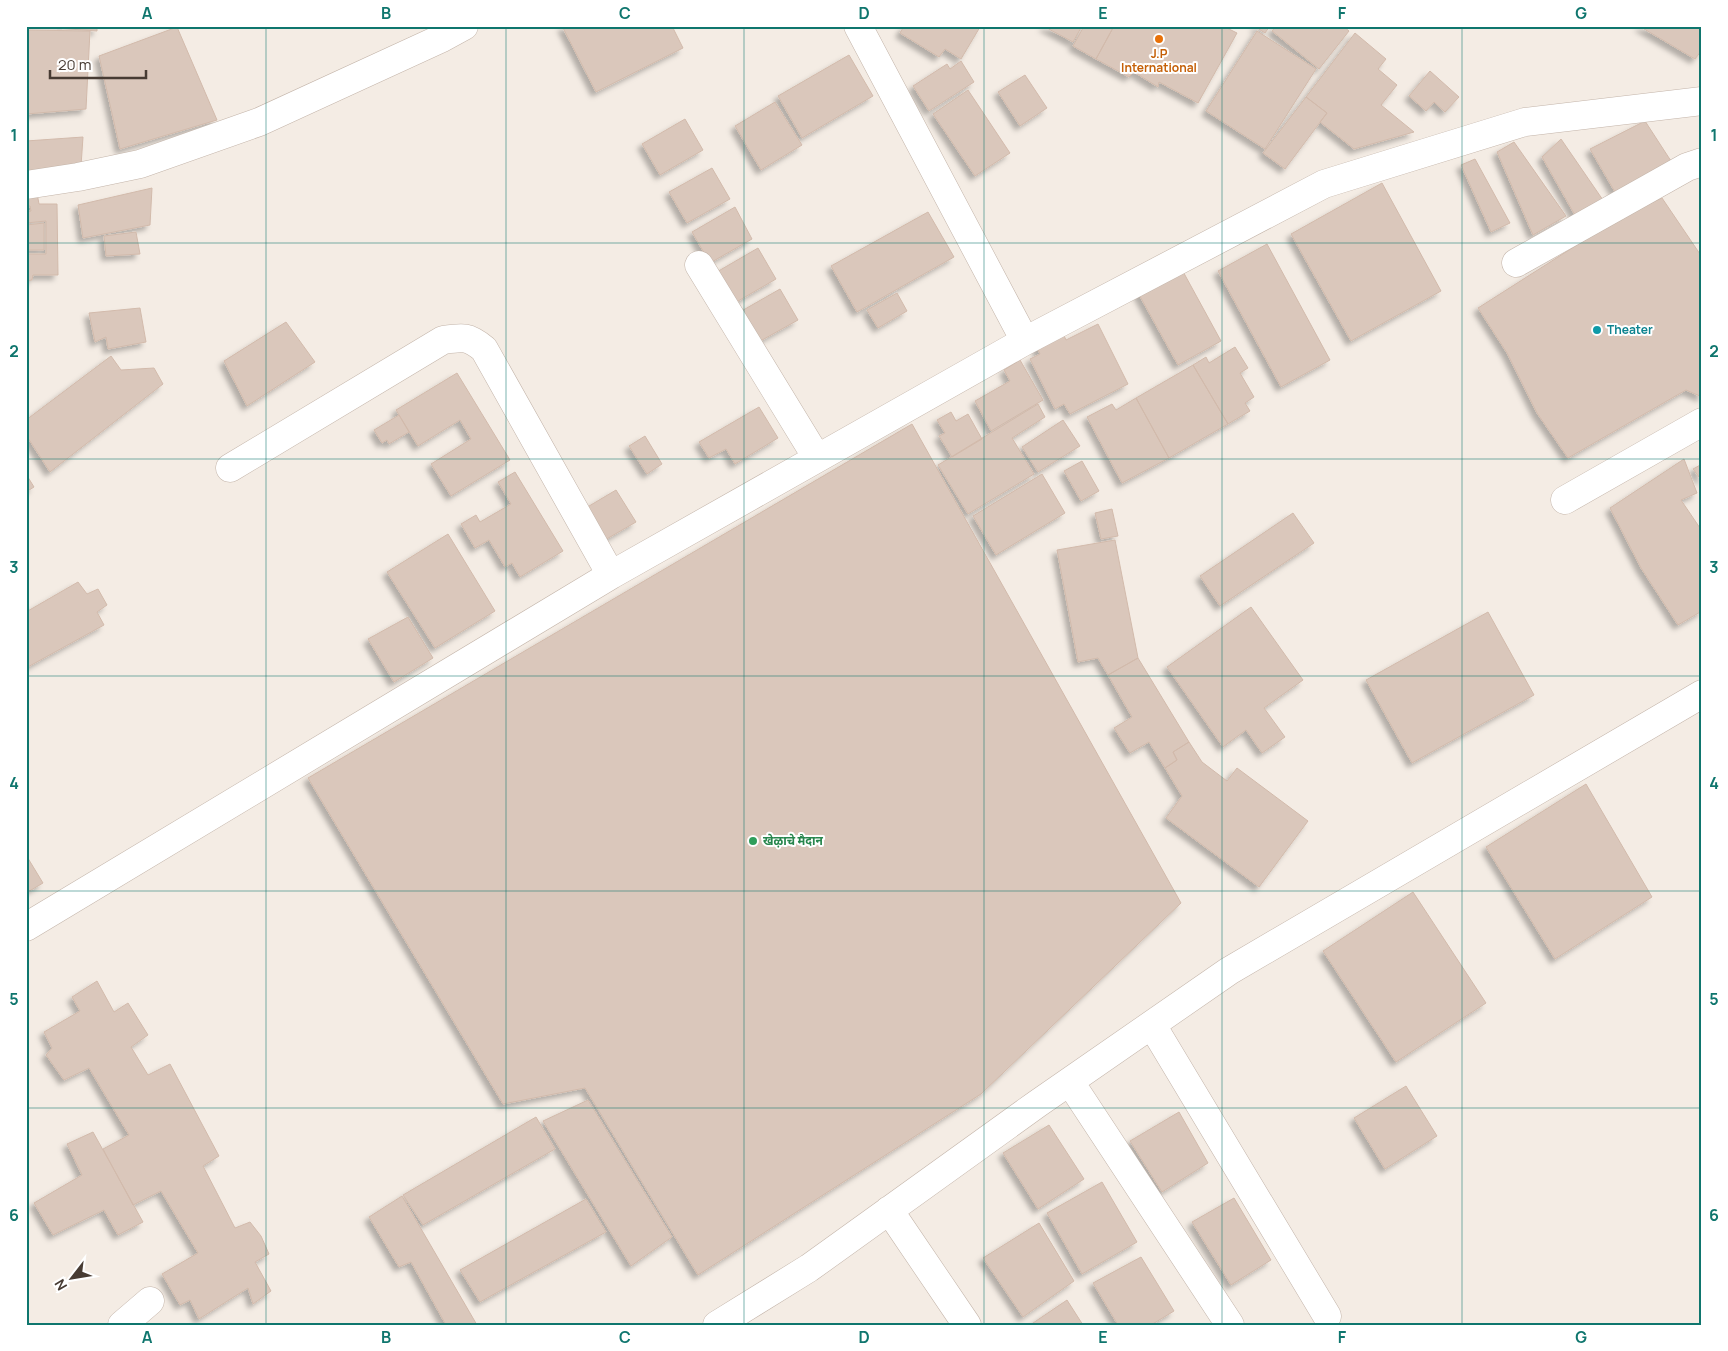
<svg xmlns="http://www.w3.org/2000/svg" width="1728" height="1351" viewBox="0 0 1728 1351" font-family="Manrope,'Noto Sans Devanagari',sans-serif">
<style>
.building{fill:#dac7bb;stroke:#d2baab;filter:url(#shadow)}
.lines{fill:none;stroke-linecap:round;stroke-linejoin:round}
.minor-casing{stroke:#c3b4a9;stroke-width:29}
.minor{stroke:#fff;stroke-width:28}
.grid{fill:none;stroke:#0f766e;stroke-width:1;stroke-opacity:0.55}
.food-dot{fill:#e8710a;stroke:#fff;stroke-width:2}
.culture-dot{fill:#0f9aa8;stroke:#fff;stroke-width:2}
.leisure-dot{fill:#2e9e5b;stroke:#fff;stroke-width:2}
.labels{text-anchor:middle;stroke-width:4;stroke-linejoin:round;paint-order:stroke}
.food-label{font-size:12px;font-weight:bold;fill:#c56008;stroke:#fff}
.culture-label{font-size:12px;font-weight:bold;fill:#0d838f;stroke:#fff;text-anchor:start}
.leisure-label{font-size:12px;font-weight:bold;fill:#27864d;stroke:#fff;text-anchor:start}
.neatline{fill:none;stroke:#0f766e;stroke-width:2}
.grid-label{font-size:16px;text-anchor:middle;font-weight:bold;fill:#0f766e}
</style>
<defs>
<filter id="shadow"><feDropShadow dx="-4.5" dy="4.5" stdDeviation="2.5" flood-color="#0004"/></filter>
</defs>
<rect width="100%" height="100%" fill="#f4ece4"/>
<path class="building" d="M 26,26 L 97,26 L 97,31 Z
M 562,26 L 672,26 L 683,48 L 596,92 Z
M 904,26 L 979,26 L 980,27 L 961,59 L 945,49 L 939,57 L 900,33 Z
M 1043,26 L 1082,26 L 1073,42 Z
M 1084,26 L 1114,26 L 1096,59 L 1073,46 Z
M 1114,26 L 1223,26 L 1237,33 L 1198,103 L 1159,82 L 1158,87 L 1134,72 L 1129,77 L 1096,59 Z
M 1254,26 L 1270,26 L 1265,33 Z
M 1276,26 L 1343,26 L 1349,31 L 1319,69 L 1272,31 Z
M 1639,26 L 1702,26 L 1702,50 L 1695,59 Z
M 177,27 L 217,120 L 120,149 L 99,56 Z
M 26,30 L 90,31 L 86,109 L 26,114 Z
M 1257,31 L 1316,69 L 1265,149 L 1206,111 Z
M 1355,33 L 1386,59 L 1378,69 L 1397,85 L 1381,105 L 1414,132 L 1354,149 L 1320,122 L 1327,113 L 1306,97 Z
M 849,55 L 873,96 L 802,138 L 778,96 Z
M 961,61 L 974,82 L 929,111 L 913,86 L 947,64 L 950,69 Z
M 1430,71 L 1459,97 L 1445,112 L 1434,102 L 1426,111 L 1409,96 Z
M 1025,75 L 1047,108 L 1020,126 L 998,92 Z
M 968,90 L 1010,153 L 975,176 L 933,114 Z
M 1306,97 L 1327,113 L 1285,169 L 1263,153 Z
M 775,102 L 802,145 L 761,170 L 735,126 Z
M 685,119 L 703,150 L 660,175 L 642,144 Z
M 1645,121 L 1671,161 L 1615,192 L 1590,149 Z
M 83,137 L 81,166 L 26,174 L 26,141 Z
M 1561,139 L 1605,203 L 1576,217 L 1542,157 Z
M 1514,142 L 1566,216 L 1533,235 L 1497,152 Z
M 1475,159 L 1510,223 L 1491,232 L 1461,165 Z
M 712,168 L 730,199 L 687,223 L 669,192 Z
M 1382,183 L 1441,291 L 1351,341 L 1291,234 Z
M 152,188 L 150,225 L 83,238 L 78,205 Z
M 26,192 L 37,193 L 39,204 L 57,204 L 58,275 L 33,275 L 32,280 L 26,281 L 26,254 L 46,254 L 46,221 L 26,223 L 26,212 L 31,211 L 30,206 L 26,206 Z
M 1662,198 L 1702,257 L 1702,397 L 1686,390 L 1568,458 L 1537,413 L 1507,353 L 1478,308 L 1624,215 Z
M 735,207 L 752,239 L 710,263 L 692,232 Z
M 928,212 L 954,257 L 857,312 L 831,266 Z
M 44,223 L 44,250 L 26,250 L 26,225 Z
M 136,232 L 140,254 L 106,256 L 104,236 Z
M 1267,244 L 1330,360 L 1281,387 L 1218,271 Z
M 758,248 L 776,279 L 733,304 L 715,273 Z
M 1180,266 L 1221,341 L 1178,365 L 1137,291 Z
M 780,289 L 798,320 L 755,344 L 738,313 Z
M 897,293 L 907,311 L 878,328 L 867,310 Z
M 140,308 L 146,342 L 108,349 L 106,337 L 95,342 L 89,313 Z
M 286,322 L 315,362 L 247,406 L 224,361 Z
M 1098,324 L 1128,384 L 1070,414 L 1064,404 L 1055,409 L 1030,359 L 1040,354 L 1035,344 L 1062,331 L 1066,340 Z
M 1235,347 L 1248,368 L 1240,373 L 1254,397 L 1245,403 L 1250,411 L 1228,424 L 1193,365 L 1206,357 L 1209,363 Z
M 111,356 L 121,370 L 154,368 L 163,384 L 50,472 L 26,435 L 26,420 Z
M 1020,360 L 1043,400 L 991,431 L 975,401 L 1010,381 L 1004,370 Z
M 1193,365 L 1228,424 L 1169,458 L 1136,398 Z
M 457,373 L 510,460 L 451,496 L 431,464 L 471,439 L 460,420 L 418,446 L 396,410 Z
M 1136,398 L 1169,458 L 1122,483 L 1087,417 L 1112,404 L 1116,410 Z
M 1038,404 L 1045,417 L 1012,438 L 1034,474 L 968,514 L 938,465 Z
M 759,407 L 778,438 L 735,464 L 726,449 L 709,458 L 699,442 Z
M 951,412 L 956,421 L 968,414 L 982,439 L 952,457 L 939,436 L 945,433 L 937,420 Z
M 399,415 L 409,432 L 389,444 L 387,440 L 382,443 L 374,430 Z
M 1063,420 L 1080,446 L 1038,472 L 1022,447 Z
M 912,424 L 1181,903 L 981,1094 L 698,1275 L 585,1088 L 503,1104 L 308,778 Z
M 645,436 L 662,464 L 647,474 L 629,446 Z
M 1684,459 L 1697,493 L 1681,500 L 1702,531 L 1702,611 L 1678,625 L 1641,568 L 1610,508 Z
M 1082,461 L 1099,491 L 1081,501 L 1064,471 Z
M 1702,464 L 1702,481 L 1693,469 Z
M 515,472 L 563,551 L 520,577 L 512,563 L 505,567 L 489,540 L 475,548 L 461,524 L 476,515 L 480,522 L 511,504 L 498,482 Z
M 26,474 L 34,487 L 26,492 Z
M 1042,474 L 1065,513 L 996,555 L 973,516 Z
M 616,490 L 636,522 L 598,544 L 579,512 Z
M 1112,509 L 1118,536 L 1101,539 L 1095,513 Z
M 1293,513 L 1314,543 L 1220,606 L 1200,576 Z
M 448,534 L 495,611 L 435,648 L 387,572 Z
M 1115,540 L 1138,658 L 1108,675 L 1098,658 L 1078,662 L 1057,550 Z
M 78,582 L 87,594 L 98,589 L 107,605 L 97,612 L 104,625 L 26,668 L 26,612 Z
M 1251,607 L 1303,680 L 1264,708 L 1285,737 L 1262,753 L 1246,730 L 1223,747 L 1167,667 Z
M 1488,612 L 1534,695 L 1412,763 L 1366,680 Z
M 408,617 L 433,658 L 394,682 L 368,639 Z
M 1138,658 L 1189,742 L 1173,752 L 1177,760 L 1165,768 L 1149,742 L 1130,753 L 1114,728 L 1132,717 L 1108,675 Z
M 1189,742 L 1202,762 L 1227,781 L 1237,768 L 1308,821 L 1259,887 L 1166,818 L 1182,796 L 1165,768 L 1177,760 L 1173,752 Z
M 1586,784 L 1652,897 L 1555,959 L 1486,847 Z
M 26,855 L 43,883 L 26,893 Z
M 1413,892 L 1486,1003 L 1396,1062 L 1323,951 Z
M 97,981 L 114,1012 L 128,1003 L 148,1035 L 131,1047 L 148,1075 L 170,1064 L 219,1156 L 203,1166 L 235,1228 L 250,1222 L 261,1236 L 269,1254 L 255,1262 L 271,1291 L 253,1304 L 248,1288 L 199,1319 L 190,1300 L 180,1305 L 162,1274 L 198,1253 L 161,1191 L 133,1205 L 103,1149 L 129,1135 L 89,1068 L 64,1080 L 46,1055 L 52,1048 L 44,1032 L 80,1011 L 72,997 Z
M 1406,1086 L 1437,1136 L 1385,1169 L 1354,1118 Z
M 588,1100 L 672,1237 L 631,1266 L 543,1121 Z
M 1179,1112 L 1208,1163 L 1162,1192 L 1130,1141 Z
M 536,1117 L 555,1149 L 423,1225 L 403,1195 Z
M 1049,1125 L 1084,1179 L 1038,1209 L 1003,1153 Z
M 93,1132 L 143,1222 L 118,1235 L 104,1210 L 53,1235 L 34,1203 L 82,1175 L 67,1144 Z
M 1102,1182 L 1137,1242 L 1082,1274 L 1047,1213 Z
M 402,1196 L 477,1325 L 446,1325 L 411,1262 L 399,1267 L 369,1217 Z
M 1234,1198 L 1271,1260 L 1231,1285 L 1192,1222 Z
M 586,1199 L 606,1232 L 480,1302 L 460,1270 Z
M 1039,1223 L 1074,1281 L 1023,1317 L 983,1258 Z
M 1141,1257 L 1174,1311 L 1151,1325 L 1118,1325 L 1093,1283 Z
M 1067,1300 L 1083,1325 L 1034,1325 L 1033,1323 Z"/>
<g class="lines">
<defs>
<path id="minor" d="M 858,26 L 1025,341
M 26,185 L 78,177 L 140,164 L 259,122 L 442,38 L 464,26
M 1516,263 L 1687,167 L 1702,162
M 699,265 L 817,458
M 230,468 L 443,340 C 463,337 468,336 484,349 L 611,575
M 1565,500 L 1702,422
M 26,927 L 611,575 L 1025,341 L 1324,184 L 1525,122 L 1702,101
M 1152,1025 L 1327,1316
M 1070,1082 L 1230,1325
M 889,1210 L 967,1325
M 122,1325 L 150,1301
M 717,1325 L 809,1268 L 1037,1104 L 1229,971 L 1702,694"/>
</defs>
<use href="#minor" class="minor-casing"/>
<use href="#minor" class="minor"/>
</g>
<path class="grid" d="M 266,26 L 266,1325M 506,26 L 506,1325M 744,26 L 744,1325M 984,26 L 984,1325M 1222,26 L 1222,1325M 1462,26 L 1462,1325M 26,243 L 1702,243M 26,459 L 1702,459M 26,676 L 1702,676M 26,891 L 1702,891M 26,1108 L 1702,1108"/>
<circle class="food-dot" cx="1159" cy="39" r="5"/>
<circle class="culture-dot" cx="1597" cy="330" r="5"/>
<circle class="leisure-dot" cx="753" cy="841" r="5"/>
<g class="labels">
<g class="food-label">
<text x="1159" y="58">J.P<tspan x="1159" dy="14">International</tspan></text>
</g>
<g class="culture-label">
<text x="1607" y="334">Theater</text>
</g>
<g class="leisure-label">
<text x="763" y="845">खेऴाचे मैदान</text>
</g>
</g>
<rect width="1728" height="1351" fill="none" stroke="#ffffff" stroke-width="55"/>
<g transform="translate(72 1278) rotate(239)" stroke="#ffffff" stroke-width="4" paint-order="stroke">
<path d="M0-4L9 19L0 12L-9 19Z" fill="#473b33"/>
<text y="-8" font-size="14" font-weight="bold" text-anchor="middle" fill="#473b33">N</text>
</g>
<path d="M50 70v8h96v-8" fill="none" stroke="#473b33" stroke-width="2.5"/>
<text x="58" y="70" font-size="15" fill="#473b33" stroke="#ffffff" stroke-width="4" paint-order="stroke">20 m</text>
<rect x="28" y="28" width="1672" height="1296" class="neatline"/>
<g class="grid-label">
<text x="147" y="19">A</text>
<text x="386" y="19">B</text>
<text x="625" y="19">C</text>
<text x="864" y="19">D</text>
<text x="1103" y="19">E</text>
<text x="1342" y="19">F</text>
<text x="1581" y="19">G</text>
<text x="14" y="141">1</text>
<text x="1714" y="141">1</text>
<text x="14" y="357">2</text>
<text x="1714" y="357">2</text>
<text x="14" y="573">3</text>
<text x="1714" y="573">3</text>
<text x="14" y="789">4</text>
<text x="1714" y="789">4</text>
<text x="14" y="1005">5</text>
<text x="1714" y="1005">5</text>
<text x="14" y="1221">6</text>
<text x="1714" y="1221">6</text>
<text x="147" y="1343">A</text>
<text x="386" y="1343">B</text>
<text x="625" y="1343">C</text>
<text x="864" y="1343">D</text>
<text x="1103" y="1343">E</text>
<text x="1342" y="1343">F</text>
<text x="1581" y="1343">G</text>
</g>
</svg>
